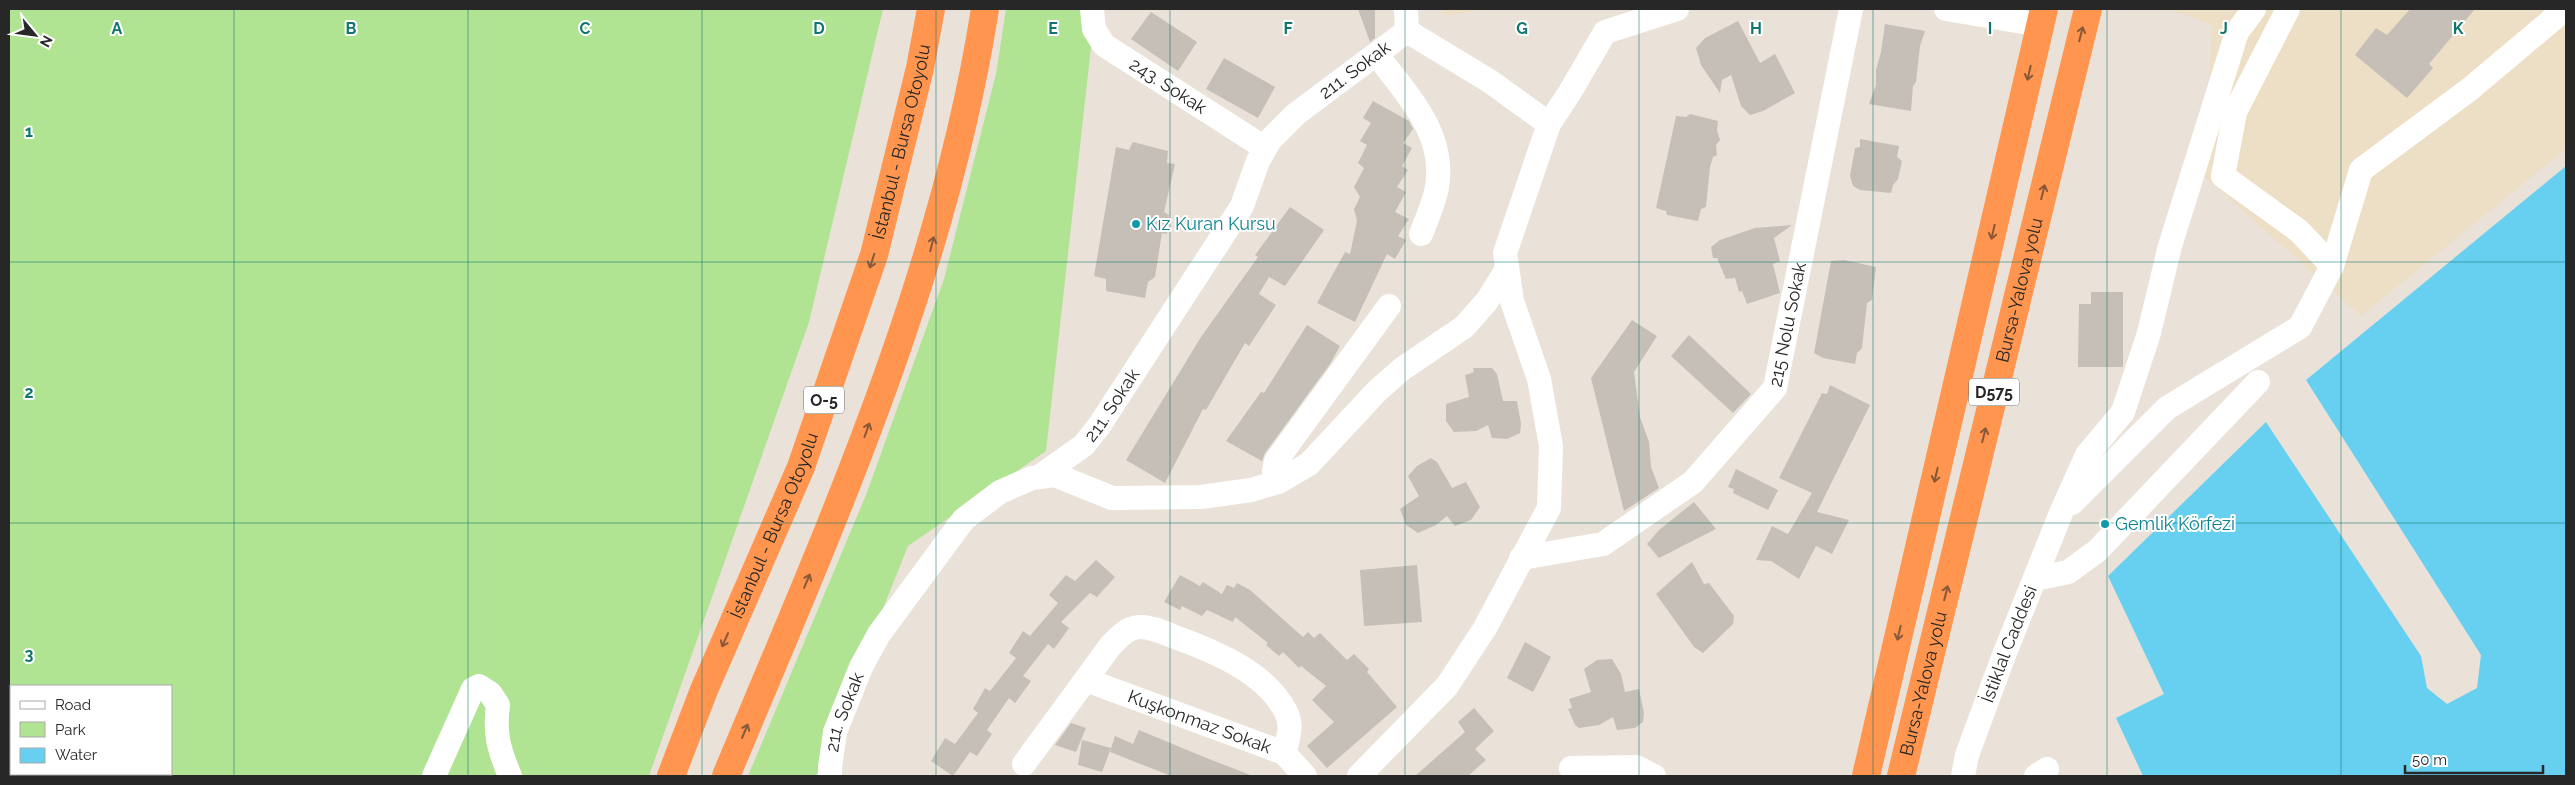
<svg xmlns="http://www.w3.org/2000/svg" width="2575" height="785" viewBox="0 0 2575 785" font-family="Raleway,sans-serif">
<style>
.education{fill:#eddfc6}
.green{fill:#b0e392;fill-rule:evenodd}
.water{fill:#67d0f0}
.building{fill:#c5bfb8}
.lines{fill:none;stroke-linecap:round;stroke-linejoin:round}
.minor{stroke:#fff;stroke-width:24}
.highway{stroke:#ff954e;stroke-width:28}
.oneway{stroke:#885839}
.grid{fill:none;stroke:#0f766e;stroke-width:1;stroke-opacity:0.55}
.culture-dot{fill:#0f9aa8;stroke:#fff;stroke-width:2}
.labels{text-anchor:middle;stroke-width:4;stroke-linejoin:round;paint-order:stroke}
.shield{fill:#fff;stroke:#686868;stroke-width:1}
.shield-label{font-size:16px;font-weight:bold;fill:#272727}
.street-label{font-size:18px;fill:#272727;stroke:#fff}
.culture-label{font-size:18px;fill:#0d838f;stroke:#fff;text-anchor:start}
.grid-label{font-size:16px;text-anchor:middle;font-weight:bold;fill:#0f766e;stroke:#fff;stroke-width:4;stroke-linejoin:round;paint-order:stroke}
</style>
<rect width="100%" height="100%" fill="#eae2d8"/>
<path class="education" d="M 1440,9 L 1486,9 L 1446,16 Z
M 2170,9 L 2566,9 L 2566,149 L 2361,316 L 2204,176 L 2212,25 Z"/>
<path class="green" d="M 9,9 L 883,9 L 809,322 L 649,776 L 9,776 ZM 11,686 L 171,686 L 171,774 L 11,774 Z
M 1006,9 L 1104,9 L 1091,47 L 1046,451 L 908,546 L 816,776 L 748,776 L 866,495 L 944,279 L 996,74 Z"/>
<path class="water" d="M 2566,166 L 2566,776 L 2143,776 L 2116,718 L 2164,694 L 2108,576 L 2266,422 L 2421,656 L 2427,688 L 2447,704 L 2477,688 L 2481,655 L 2306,380 Z"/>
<path class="building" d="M 1358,9 L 1375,9 L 1375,38 L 1370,42 Z
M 2410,9 L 2475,9 L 2429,64 L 2433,68 L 2407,98 L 2355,55 L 2376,28 L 2387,35 Z
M 1151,12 L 1197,42 L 1178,71 L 1131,39 Z
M 1738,21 L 1760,63 L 1775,54 L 1795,93 L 1763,111 L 1750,115 L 1741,106 L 1731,75 L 1722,80 L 1720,93 L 1701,65 L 1696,48 L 1705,38 Z
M 1885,24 L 1925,31 L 1920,46 L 1916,82 L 1913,86 L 1911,111 L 1869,104 L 1876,85 L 1876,70 L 1881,52 Z
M 1224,58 L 1275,87 L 1258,118 L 1206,89 Z
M 1373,101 L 1409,121 L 1413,129 L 1403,143 L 1412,148 L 1402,166 L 1408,170 L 1397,187 L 1406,192 L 1395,212 L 1409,219 L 1398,236 L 1406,240 L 1395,259 L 1387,254 L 1355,322 L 1317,303 L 1345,252 L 1350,254 L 1357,221 L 1354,209 L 1360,197 L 1354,187 L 1364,168 L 1358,163 L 1367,145 L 1360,141 L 1371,123 L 1363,118 Z
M 1690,114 L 1718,121 L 1717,130 L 1720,140 L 1716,145 L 1717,155 L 1713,157 L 1710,167 L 1706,207 L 1701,209 L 1698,221 L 1667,215 L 1666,211 L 1656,208 L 1676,116 L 1686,117 Z
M 1860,139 L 1899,146 L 1897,157 L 1902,161 L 1898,179 L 1893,185 L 1891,193 L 1860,190 L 1853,186 L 1850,176 L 1855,148 L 1860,147 Z
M 1133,142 L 1168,151 L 1167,163 L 1175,164 L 1164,212 L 1169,215 L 1167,234 L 1162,233 L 1155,277 L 1148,282 L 1145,298 L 1106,291 L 1106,279 L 1094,276 L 1116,147 L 1129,150 Z
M 1290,207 L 1324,230 L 1285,286 L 1269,277 L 1259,294 L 1276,305 L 1249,346 L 1245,343 L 1206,410 L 1203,409 L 1165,483 L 1126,460 L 1201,337 L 1258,257 L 1255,255 Z
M 1792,225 L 1774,238 L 1780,261 L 1773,264 L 1780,293 L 1747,304 L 1742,291 L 1739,292 L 1735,278 L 1726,279 L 1717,258 L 1713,258 L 1711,247 L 1720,240 L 1755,228 Z
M 1844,260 L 1876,267 L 1872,300 L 1867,303 L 1862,348 L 1857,353 L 1855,364 L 1823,358 L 1814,353 L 1831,261 Z
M 2091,292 L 2123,292 L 2123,367 L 2078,367 L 2079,304 L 2091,304 Z
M 1632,320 L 1657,336 L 1634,372 L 1640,417 L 1649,442 L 1651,467 L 1659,488 L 1624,511 L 1591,378 Z
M 1307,325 L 1340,346 L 1330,364 L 1265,453 L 1262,461 L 1226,441 L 1261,392 L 1264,393 Z
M 1689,335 L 1751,394 L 1733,413 L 1671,356 Z
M 1473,368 L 1492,368 L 1497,374 L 1503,401 L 1517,401 L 1521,424 L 1520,433 L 1507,439 L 1492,438 L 1488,425 L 1476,431 L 1454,432 L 1446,421 L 1446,404 L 1469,397 L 1465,375 L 1474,372 Z
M 1830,385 L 1870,405 L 1817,512 L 1849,520 L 1832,554 L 1816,546 L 1799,579 L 1771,561 L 1756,560 L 1772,526 L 1788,534 L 1812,493 L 1779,478 L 1822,393 L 1827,394 Z
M 1431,458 L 1437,462 L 1452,488 L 1466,482 L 1480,507 L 1471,520 L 1455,526 L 1447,516 L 1436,525 L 1418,533 L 1406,525 L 1400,509 L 1419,496 L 1408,476 L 1417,466 Z
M 1736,469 L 1778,490 L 1768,510 L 1733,493 L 1734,489 L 1728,487 Z
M 1694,502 L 1716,529 L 1659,558 L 1647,544 L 1659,530 Z
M 1096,560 L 1115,577 L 1097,597 L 1090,593 L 1061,622 L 1069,628 L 1054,649 L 1048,644 L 1023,676 L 1031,681 L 1015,703 L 1009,698 L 987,730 L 992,734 L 977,756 L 970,752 L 953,776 L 931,761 L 945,738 L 955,744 L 978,713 L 973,709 L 985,688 L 990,691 L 1016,658 L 1009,653 L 1023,631 L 1030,636 L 1058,603 L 1049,595 L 1066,575 L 1075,581 Z
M 1692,562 L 1704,584 L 1709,583 L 1734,616 L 1733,624 L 1703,653 L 1694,647 L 1656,594 Z
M 1417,565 L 1422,622 L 1364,626 L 1360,570 Z
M 1180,575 L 1200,586 L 1203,582 L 1222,594 L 1227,585 L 1234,588 L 1237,583 L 1250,590 L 1303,637 L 1308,632 L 1314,638 L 1320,633 L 1347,660 L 1354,654 L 1369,669 L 1367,672 L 1397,707 L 1327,768 L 1307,746 L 1334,722 L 1312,700 L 1326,686 L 1301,666 L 1299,668 L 1283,652 L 1279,656 L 1266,645 L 1268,643 L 1235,617 L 1233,622 L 1207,610 L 1202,616 L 1182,606 L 1180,610 L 1164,602 Z
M 1525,642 L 1551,657 L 1533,692 L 1507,678 Z
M 1612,659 L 1621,674 L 1625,692 L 1639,689 L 1644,713 L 1643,722 L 1635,728 L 1617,730 L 1613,717 L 1599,725 L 1579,728 L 1575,725 L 1568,709 L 1572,708 L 1569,699 L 1591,692 L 1584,669 L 1597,660 Z
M 1474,708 L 1494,731 L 1475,749 L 1486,760 L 1468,776 L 1415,776 L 1465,732 L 1458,722 Z
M 1071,723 L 1086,728 L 1076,752 L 1055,745 Z
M 1139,730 L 1204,757 L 1253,776 L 1171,776 L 1110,752 L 1115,736 L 1133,744 Z
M 1082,740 L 1111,748 L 1102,772 L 1078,765 Z"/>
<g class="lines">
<g class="minor">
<path id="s1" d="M 1092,9 L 1094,29 L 1104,45 L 1265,148"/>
<path d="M 1406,9 L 1407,31"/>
<path d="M 1946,9 L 2041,25"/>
<path d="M 1377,55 C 1407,95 1446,133 1437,187 C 1434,203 1427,219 1421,234"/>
<path d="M 1549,124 L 1570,92 L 1605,32 L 1677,9"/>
<path d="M 2332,266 L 2361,170 L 2470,89 L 2565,9"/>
<path id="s2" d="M 1039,477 L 1084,445 L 1099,426 L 1242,206 L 1258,161 L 1270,140 L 1296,114 L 1407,31"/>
<path d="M 1278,482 L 1274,471 L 1276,461 L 1389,306"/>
<path d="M 2072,503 L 2167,408 L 2300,327 L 2332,266 L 2299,231 L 2223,176 L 2235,112 L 2288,9"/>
<path id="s3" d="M 1521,558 L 1603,544 L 1693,482 L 1775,388 L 1851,9"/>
<path d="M 2035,579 L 2068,572 L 2097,551 L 2258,382"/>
<path id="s4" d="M 1086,680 L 1284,753 L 1305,776"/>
<path d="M 1024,764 L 1111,645 C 1120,637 1126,628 1139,627 C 1150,626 1165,633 1175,637 C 1214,651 1267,673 1286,712 C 1293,726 1288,739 1284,753"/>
<path d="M 1571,768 L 1636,767 L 1654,776"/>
<path d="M 434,776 L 473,689 L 479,686 L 490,693 L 498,705 C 494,733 499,750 510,776"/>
<path id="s5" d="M 830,776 L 830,767 L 835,732 L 861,667 L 879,634 L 964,519 L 1000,492 L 1032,478 L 1055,475 L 1112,498 L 1201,497 L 1251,490 L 1278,482 L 1309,464 L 1377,391 L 1402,369 L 1464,327 L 1487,301 L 1507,269"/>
<path d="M 1359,776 L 1447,686 L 1485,628 L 1549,508 L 1551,446 L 1539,379 L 1512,301 L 1505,253 L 1549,124 L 1491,82 L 1407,31"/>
<path id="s6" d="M 1963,776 L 1967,755 L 2004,655 L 2061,513 L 2087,455 L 2123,412 L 2149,333 L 2170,246 L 2237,32 L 2254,9"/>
<path d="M 2036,776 L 2047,769"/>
</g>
<g class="highway">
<path id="s7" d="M 671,776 L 704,690 L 801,467 L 874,255 L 920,68 L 931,9"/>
<path d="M 726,776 C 830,527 943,277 985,9"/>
<path d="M 1866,776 L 2044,9"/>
<path id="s8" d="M 1901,776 L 2088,9"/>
</g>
</g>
<defs><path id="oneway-shaft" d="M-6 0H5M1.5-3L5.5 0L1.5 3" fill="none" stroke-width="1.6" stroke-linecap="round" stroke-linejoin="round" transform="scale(1.25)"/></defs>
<g class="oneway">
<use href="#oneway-shaft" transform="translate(2081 34) rotate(-76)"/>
<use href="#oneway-shaft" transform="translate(2029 73) rotate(103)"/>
<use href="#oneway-shaft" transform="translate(2043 192) rotate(-76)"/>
<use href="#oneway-shaft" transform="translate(1993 232) rotate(103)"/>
<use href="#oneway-shaft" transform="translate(932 244) rotate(-76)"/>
<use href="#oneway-shaft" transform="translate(872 261) rotate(108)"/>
<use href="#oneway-shaft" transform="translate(867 430) rotate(-70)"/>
<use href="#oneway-shaft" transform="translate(1984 435) rotate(-76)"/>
<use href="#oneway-shaft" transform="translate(1936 475) rotate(103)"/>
<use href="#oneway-shaft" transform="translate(807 581) rotate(-67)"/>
<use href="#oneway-shaft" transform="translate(1946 593) rotate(-76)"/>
<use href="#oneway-shaft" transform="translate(1899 633) rotate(103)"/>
<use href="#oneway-shaft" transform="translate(725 640) rotate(114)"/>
<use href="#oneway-shaft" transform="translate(745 731) rotate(-67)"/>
</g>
<path class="grid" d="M 234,9 L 234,776M 468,9 L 468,776M 702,9 L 702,776M 936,9 L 936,776M 1170,9 L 1170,776M 1405,9 L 1405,776M 1639,9 L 1639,776M 1873,9 L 1873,776M 2107,9 L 2107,776M 2341,9 L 2341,776M 9,262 L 2566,262M 9,523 L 2566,523"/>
<g class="culture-dot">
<circle cx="1136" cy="224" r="5"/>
<circle cx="2105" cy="524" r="5"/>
</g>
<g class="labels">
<g class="shield">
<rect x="1969" y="378.5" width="50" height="27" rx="4"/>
<rect x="804" y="386.5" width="40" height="27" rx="4"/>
</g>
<g class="shield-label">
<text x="1994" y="398">D575</text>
<text x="824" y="406">O-5</text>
</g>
<g class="street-label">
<text dy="6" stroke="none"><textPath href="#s2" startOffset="524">211. Sokak</textPath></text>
<text dy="6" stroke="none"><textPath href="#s1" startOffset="115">243. Sokak</textPath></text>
<text dy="6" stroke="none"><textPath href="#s7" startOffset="676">İstanbul - Bursa Otoyolu</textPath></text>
<text dy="6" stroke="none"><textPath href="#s8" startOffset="500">Bursa-Yalova yolu</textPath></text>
<text dy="6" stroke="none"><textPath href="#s3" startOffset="382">215 Nolu Sokak</textPath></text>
<text dy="6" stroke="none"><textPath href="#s2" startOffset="104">211. Sokak</textPath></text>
<text dy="6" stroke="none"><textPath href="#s7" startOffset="271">İstanbul - Bursa Otoyolu</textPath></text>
<text dy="6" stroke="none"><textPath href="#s6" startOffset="140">İstiklal Caddesi</textPath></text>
<text dy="6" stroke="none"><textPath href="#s8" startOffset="95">Bursa-Yalova yolu</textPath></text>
<text dy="6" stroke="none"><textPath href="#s5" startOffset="66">211. Sokak</textPath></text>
<text dy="6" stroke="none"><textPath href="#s4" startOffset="121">Kuşkonmaz Sokak</textPath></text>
</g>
<g class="culture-label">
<text x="1146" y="230">Kız Kuran Kursu</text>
<text x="2115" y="530">Gemlik Körfezi</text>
</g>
</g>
<g class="grid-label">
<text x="117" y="34">A</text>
<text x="351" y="34">B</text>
<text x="585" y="34">C</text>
<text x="819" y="34">D</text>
<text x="1053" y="34">E</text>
<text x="1288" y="34">F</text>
<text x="1522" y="34">G</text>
<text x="1756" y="34">H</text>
<text x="1990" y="34">I</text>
<text x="2224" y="34">J</text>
<text x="2458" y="34">K</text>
<text x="29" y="137">1</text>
<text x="29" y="398">2</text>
<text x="29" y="660">3</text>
</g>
<rect width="2575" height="785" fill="none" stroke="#272727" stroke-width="20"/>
<rect x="10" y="685" width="162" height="90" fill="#ffffff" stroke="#a9a9a9"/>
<rect x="20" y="701" width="25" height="8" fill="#ffffff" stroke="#a9a9a9"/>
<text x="55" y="710" font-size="15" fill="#272727">Road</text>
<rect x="20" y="722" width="25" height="15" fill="#b0e392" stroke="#a9a9a9"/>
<text x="55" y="735" font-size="15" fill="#272727">Park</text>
<rect x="20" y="748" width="25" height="15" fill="#67d0f0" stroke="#a9a9a9"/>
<text x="55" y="760" font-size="15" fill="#272727">Water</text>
<g transform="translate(35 35) rotate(119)" stroke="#ffffff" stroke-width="4" paint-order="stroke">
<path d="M0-4L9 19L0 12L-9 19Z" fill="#272727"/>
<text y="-8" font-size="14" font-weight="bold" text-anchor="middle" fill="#272727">N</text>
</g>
<path d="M2405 765v8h138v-8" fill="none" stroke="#272727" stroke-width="2.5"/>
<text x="2412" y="765" font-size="15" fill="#272727" stroke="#ffffff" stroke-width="4" paint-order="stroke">50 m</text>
</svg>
